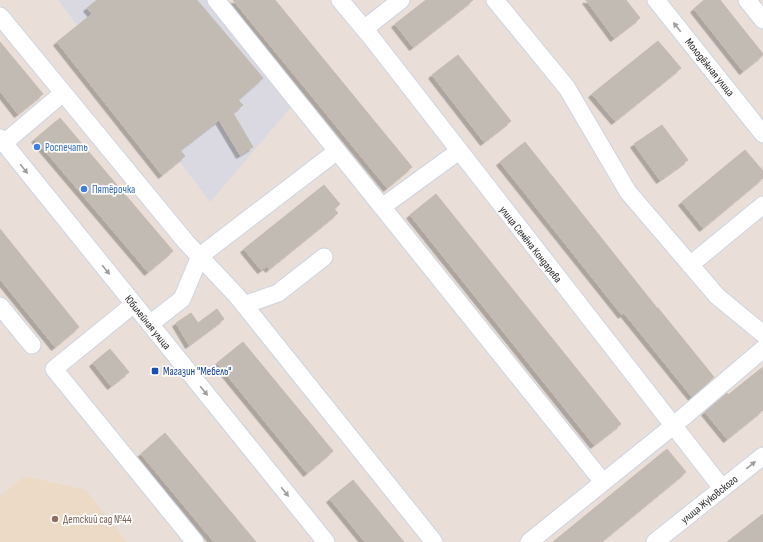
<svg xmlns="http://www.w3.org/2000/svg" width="763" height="542" viewBox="0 0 763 542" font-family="'Sofia Sans Condensed',sans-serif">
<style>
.industrial{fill:#dad9e2}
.education{fill:#ecdac7}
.building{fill:#c2bbb4;stroke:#c5bbb2;filter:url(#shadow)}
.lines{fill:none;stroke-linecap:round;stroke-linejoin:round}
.minor-casing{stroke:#cdd4e1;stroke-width:19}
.minor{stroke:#fff;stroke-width:17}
.oneway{fill:#9e9e9e}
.shop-dot{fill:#3f7fe0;stroke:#fff;stroke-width:1.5}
.transit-dot{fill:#1a4fb4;stroke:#fff;stroke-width:1.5}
.education-dot{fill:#8d6e63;stroke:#fff;stroke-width:1.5}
.labels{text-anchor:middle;stroke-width:3.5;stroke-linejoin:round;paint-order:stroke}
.street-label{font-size:11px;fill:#272727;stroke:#fff}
.shop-label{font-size:11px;fill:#366cbe;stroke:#fff;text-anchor:start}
.transit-label{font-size:11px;fill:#164399;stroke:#fff;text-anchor:start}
.education-label{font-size:11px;fill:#785e54;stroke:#fff;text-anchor:start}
</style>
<defs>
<filter id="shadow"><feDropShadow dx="-3.5" dy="3.5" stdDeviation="0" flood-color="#0004"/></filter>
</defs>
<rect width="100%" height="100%" fill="#eadfd8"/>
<path class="industrial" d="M 58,0 L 209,0 L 292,106 L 210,202 Z"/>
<path class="education" d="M 25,476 L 86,490 L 127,542 L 0,542 L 0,496 Z"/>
<path class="building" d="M 97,0 L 197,0 L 263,78 L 238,100 L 243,105 L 233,113 L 253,147 L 240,155 L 219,120 L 180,150 L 185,156 L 162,175 L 57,42 L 92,14 L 87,8 Z
M 233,0 L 275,0 L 412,167 L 387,188 Z
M 426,0 L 473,0 L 413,47 L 395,24 Z
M 586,0 L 626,0 L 640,18 L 614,38 Z
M 704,0 L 720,0 L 763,54 L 763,55 L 743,71 L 694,9 Z
M 658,41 L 681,68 L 615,121 L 592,94 Z
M 0,42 L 43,94 L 18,114 L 0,91 Z
M 458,55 L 511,121 L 484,142 L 432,75 Z
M 60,118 L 173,251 L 148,272 L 35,139 Z
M 662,125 L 688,160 L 660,180 L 634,144 Z
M 525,142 L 657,308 L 658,308 L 714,377 L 692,397 L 624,313 L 622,315 L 500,162 Z
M 745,150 L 763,171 L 763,178 L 703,228 L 682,202 Z
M 324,185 L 340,204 L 334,209 L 338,213 L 269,269 L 267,266 L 261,270 L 244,249 Z
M 436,194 L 621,424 L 594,445 L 410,215 Z
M 0,229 L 79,327 L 55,347 L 0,279 Z
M 217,309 L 224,319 L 189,345 L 176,323 L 191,313 L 198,323 Z
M 243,342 L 333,451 L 307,473 L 217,363 Z
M 110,349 L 129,372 L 111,386 L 93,363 Z
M 763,367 L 763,410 L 727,439 L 705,412 L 727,393 L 728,395 Z
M 165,433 L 256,542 L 214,542 L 141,454 Z
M 667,449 L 686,472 L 601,542 L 553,542 Z
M 353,480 L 404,542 L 365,542 L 330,499 Z
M 763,514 L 763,542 L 727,542 Z"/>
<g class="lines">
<defs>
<path id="minor" d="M 216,0 L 603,482
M 340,0 L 371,37 L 722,488
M 495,0 L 567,88 L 628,192 L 717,296 L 763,334
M 656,0 L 763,134
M 747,0 L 763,20
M 0,16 L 186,242 L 237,296 L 434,542
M 364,29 L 401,0
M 0,138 L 326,542
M 4,143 L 63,93
M 382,207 L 459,151
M 690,265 L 763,205
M 134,304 L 54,369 L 195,542
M 244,305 L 278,293 L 324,257
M 0,306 L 32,345
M 150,324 L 182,299 L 200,256 L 337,151
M 529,542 L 673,426 L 763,349
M 655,542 L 763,456"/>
</defs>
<use href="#minor" class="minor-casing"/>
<use href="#minor" class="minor"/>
</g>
<defs><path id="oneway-solid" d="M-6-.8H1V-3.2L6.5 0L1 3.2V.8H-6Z"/></defs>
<g class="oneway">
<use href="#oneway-solid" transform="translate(677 27) rotate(-129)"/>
<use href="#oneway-solid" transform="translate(24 169) rotate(51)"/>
<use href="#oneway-solid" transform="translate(106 270) rotate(51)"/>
<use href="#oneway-solid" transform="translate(204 391) rotate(51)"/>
<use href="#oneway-solid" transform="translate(751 465) rotate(-39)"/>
<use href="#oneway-solid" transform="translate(285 492) rotate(51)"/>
</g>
<g class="shop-dot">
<circle cx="37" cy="147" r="4"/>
<circle cx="84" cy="189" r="4"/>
</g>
<rect class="transit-dot" x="151" y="367" width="8" height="8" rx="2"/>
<circle class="education-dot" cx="55" cy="519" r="4"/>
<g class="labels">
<g class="street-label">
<text transform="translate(710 67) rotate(51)" y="4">Молодёжная улица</text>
<text transform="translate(531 244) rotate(52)" y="4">улица Семёна Кондарева</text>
<text transform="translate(148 322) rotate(51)" y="4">Юбилейная улица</text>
<text transform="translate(709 499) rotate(-39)" y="4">улица Жуковского</text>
</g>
<g class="shop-label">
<text x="45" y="151">Роспечать</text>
<text x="92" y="193">Пятёрочка</text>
</g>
<g class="transit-label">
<text x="163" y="375">Магазин "Мебель"</text>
</g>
<g class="education-label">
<text x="63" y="523">Детский сад №44</text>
</g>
</g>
</svg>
